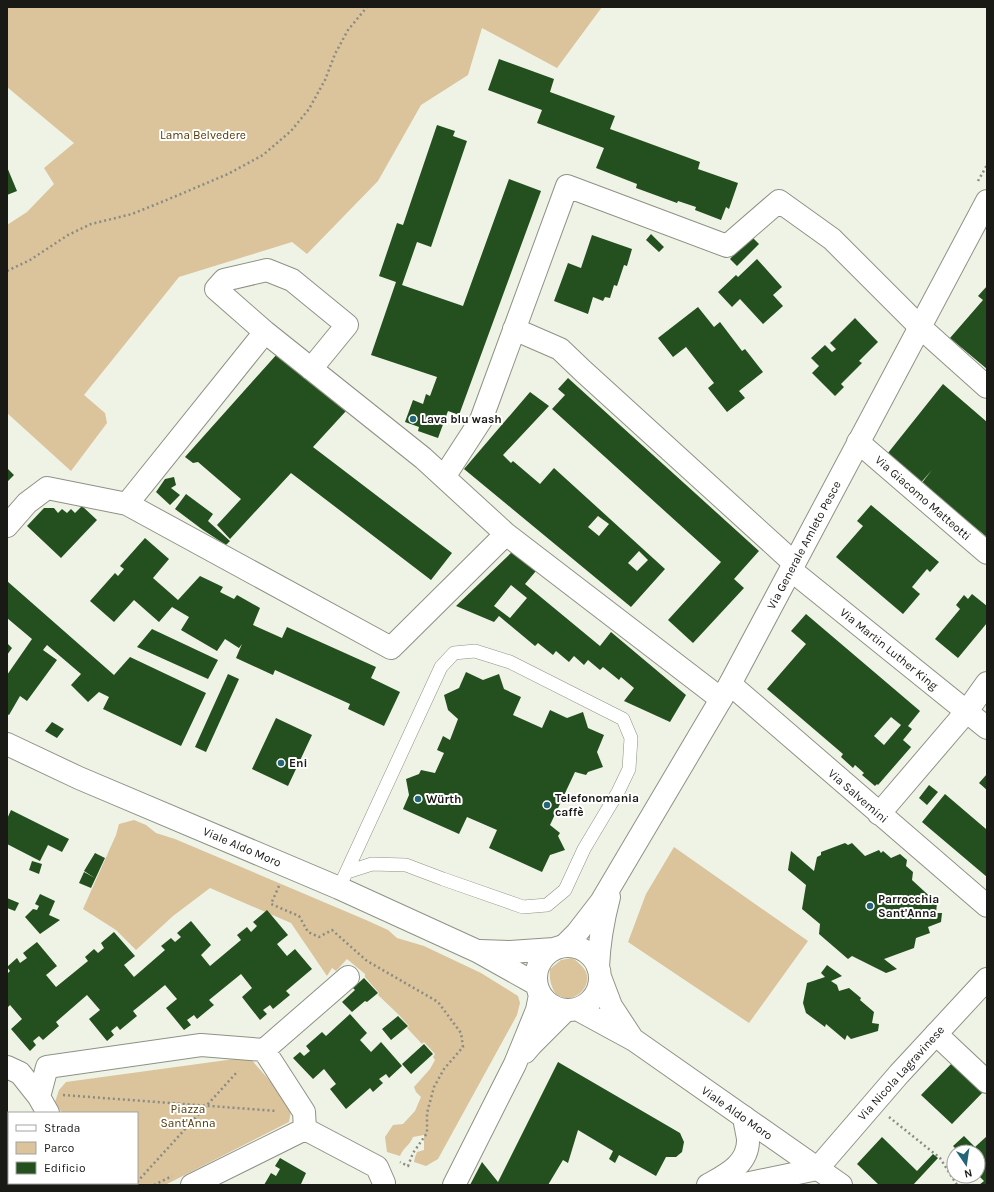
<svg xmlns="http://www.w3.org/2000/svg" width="994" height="1192" viewBox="0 0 994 1192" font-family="Karla,sans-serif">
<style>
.green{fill:#dbc39b}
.building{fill:#244f1e;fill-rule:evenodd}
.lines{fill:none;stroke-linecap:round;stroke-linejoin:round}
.service-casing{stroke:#8e9285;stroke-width:14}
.minor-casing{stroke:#8e9285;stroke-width:24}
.tertiary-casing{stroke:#8e9285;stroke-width:24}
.secondary-casing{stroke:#8e9285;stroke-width:24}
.path{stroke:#8a8c83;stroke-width:2.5;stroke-dasharray:2 3;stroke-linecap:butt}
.service{stroke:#fff;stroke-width:13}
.minor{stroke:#fff;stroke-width:22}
.tertiary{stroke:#fff;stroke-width:22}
.secondary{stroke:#fff;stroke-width:22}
.poi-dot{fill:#25657a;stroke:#fff;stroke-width:1.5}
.labels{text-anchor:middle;stroke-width:4;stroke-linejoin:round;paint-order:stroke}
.park-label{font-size:12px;fill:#533a04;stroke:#fff}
.poi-label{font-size:12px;font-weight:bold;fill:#191a15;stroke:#fff;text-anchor:start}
.street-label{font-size:12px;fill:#191a15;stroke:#fff}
</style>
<rect width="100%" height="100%" fill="#eff3e5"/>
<path class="green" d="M 7,7 L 602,7 L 557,68 L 482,28 L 468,75 L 421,105 L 378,181 L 307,254 L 292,242 L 179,277 L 84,395 L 105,413 L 107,423 L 71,471 L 7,413 L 7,225 L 27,212 L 54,184 L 44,168 L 74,143 L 7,87 Z
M 134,820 L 146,825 L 156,833 L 175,839 L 366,920 L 388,930 L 397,938 L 424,946 L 481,973 L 518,996 L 520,1003 L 517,1015 L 438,1159 L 426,1166 L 414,1162 L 415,1157 L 417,1152 L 424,1150 L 424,1135 L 413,1137 C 410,1145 403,1148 400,1156 L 387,1152 L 385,1137 L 393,1125 L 403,1124 L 415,1111 L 421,1097 L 416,1092 L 414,1087 L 430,1069 L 435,1060 L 433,1057 L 435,1054 L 424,1042 L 422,1044 L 407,1028 L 409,1026 L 398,1014 L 378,995 L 379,993 L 365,977 L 365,974 L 347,959 L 336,971 L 332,968 L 327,976 L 291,923 L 210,888 L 173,916 L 136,950 L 116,930 L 83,909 L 116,835 L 119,824 Z
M 674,847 L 808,941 L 749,1023 L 628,942 L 646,894 Z
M 572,958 C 577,961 583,966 586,972 C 591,984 580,998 567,998 C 564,998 560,996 557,996 C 551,987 549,980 550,969 L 561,960 Z
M 249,1057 L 292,1106 L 289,1122 L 165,1185 L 106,1185 L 105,1183 L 137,1183 L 137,1113 L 62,1113 L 55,1102 L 59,1090 L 66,1082 Z"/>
<path class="building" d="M 499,59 L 554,79 L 550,92 L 615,116 L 610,129 L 700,162 L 698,169 L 738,183 L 729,209 L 726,207 L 721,220 L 695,210 L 696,207 L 678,201 L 677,203 L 636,188 L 637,184 L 596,168 L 604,148 L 537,123 L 542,110 L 488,90 Z
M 437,125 L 455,131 L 453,136 L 467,141 L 431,247 L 417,242 L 402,285 L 463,306 L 509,179 L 541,191 L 459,415 L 448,411 L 438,438 L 418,431 L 419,427 L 405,422 L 413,400 L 423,404 L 426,394 L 430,396 L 437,377 L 371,355 L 396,282 L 379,276 L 397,223 L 403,225 Z
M 7,167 L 17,191 L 7,195 Z
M 651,234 L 664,247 L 659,252 L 646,240 Z
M 592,235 L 632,249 L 627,266 L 624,265 L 617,286 L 614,285 L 610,298 L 605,297 L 603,301 L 593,297 L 588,314 L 554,301 L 568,263 L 581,268 Z
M 751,236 L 759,244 L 737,266 L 730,259 Z
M 757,259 L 782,287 L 773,295 L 783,306 L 763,324 L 740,299 L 732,307 L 718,292 L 736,275 L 738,277 Z
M 987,286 L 987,369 L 950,338 L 983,300 L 978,296 Z
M 698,307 L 714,327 L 720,322 L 742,351 L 745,349 L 763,372 L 739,391 L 745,398 L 727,412 L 708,388 L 714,383 L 686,347 L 673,357 L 658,338 Z
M 855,318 L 878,342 L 859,361 L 862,363 L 841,384 L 844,387 L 835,396 L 812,373 L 819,366 L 811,358 L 825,345 L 832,352 L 836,349 L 830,343 Z
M 278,353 L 346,411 L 313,447 L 452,553 L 431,580 L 291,473 L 230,539 L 217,525 L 241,499 L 198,462 L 193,463 L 185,457 Z
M 568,378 L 759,551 L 734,579 L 744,588 L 693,643 L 668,620 L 721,562 L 552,409 L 565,395 L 558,389 Z
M 943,384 L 987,422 L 987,537 L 921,484 L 932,470 L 918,486 L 884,458 Z
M 530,392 L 549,406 L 503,455 L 511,463 L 513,461 L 540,484 L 554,468 L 665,569 L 631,607 L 464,469 ZM 598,516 L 609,524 L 599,536 L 588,527 ZM 639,551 L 648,560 L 637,571 L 628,563 Z
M 7,468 L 14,475 L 7,482 Z
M 174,477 L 176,485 L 171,488 L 180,495 L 170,505 L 156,492 L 165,479 Z
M 186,494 L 213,514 L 208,521 L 230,541 L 226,545 L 203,530 L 175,509 Z
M 871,505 L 939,562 L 930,572 L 927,569 L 912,587 L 920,594 L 903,614 L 836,557 L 863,526 L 857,521 Z
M 82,506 L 97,520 L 61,558 L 27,526 L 44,508 L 54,508 L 58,513 L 62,509 L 67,513 L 71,509 L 75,513 Z
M 145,538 L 169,559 L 153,578 L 178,600 L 200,576 L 223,587 L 220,592 L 234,599 L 237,595 L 260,608 L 253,625 L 282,638 L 287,627 L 376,667 L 371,678 L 400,692 L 384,726 L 348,709 L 350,704 L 275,670 L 273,675 L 236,658 L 242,644 L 239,648 L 225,639 L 217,651 L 181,630 L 189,617 L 172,607 L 159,622 L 134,600 L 114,622 L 90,601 L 115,573 L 118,576 L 124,569 L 120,566 Z
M 512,552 L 536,571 L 525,584 L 600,646 L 611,632 L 686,695 L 670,722 L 624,701 L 634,688 L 621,677 L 619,680 L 603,667 L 600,670 L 588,660 L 584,665 L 574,656 L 569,662 L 556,651 L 553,655 L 538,643 L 535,646 L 499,616 L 494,622 L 456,606 ZM 511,585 L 527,598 L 510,618 L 494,606 Z
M 7,581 L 114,675 L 130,657 L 206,693 L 181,746 L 103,709 L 109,697 L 99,692 L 88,702 L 71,685 L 81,674 L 47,645 L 43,650 L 57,660 L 27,701 L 20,696 L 9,715 L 7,714 L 7,675 L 32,639 L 7,618 Z
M 972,594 L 987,606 L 987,623 L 958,658 L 935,639 L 960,609 L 956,605 L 964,595 L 968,599 Z
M 806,614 L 920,711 L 908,726 L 912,729 L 903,740 L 911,747 L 878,785 L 877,784 L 875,786 L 862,775 L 864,773 L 855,765 L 853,768 L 841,757 L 843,754 L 767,689 L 806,644 L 791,631 ZM 891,717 L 901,725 L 884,745 L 874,736 Z
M 152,629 L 218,660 L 208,679 L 137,647 Z
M 7,643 L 12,648 L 7,655 Z
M 466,672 L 483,680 L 499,674 L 504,689 L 521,697 L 513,715 L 542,728 L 550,710 L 567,718 L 583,712 L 588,728 L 604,735 L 597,752 L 603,767 L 588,772 L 586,775 L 575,772 L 550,825 L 560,833 L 558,836 L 565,850 L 550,855 L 542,872 L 489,848 L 497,830 L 467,817 L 459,834 L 403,809 L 409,795 L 406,779 L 419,774 L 421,770 L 435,773 L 444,753 L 437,750 L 443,736 L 450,740 L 458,719 L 448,710 L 444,695 L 459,688 Z
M 228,674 L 239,679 L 206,752 L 195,747 Z
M 276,718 L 312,735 L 288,786 L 252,769 Z
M 52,722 L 64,729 L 57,738 L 45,731 Z
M 987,774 L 987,790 L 979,783 Z
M 929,785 L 938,792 L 927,805 L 919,798 Z
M 945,794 L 986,829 L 987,828 L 987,877 L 922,822 Z
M 11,810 L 69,839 L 62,852 L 48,845 L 40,861 L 7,844 L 7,819 Z
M 845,843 L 848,845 L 852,843 L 865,856 L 879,850 L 881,853 L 883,851 L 891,858 L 900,854 L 907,860 L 906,866 L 913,872 L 912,880 L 937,903 L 936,913 L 942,913 L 941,922 L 928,927 L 930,933 L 916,938 L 914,948 L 884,959 L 897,969 L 886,973 L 852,956 L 848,959 L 819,934 L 820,924 L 802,909 L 806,885 L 788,870 L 791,851 L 814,871 L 817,857 L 821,855 L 821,852 Z
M 95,853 L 105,858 L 91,888 L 79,883 L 84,872 L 95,878 L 84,871 Z
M 32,861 L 42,864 L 39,874 L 29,870 Z
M 40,894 L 55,901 L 49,915 L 60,920 L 40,934 L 25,917 L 33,909 L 37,910 L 39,906 L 35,904 Z
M 7,898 L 19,903 L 15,911 L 7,908 Z
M 267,910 L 288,935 L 277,944 L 287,956 L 295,949 L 312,969 L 286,991 L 290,995 L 273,1009 L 270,1005 L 263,1010 L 267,1014 L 260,1020 L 242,997 L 252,988 L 241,974 L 209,1000 L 214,1005 L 197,1019 L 194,1015 L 187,1020 L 191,1025 L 184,1030 L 166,1008 L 177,999 L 165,985 L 133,1011 L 137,1016 L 120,1030 L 117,1026 L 111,1031 L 114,1035 L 107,1041 L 89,1019 L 100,1010 L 87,995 L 56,1022 L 59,1026 L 43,1040 L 39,1036 L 33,1041 L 36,1045 L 30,1051 L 11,1029 L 22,1019 L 10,1005 L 7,1008 L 7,974 L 10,971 L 7,967 L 17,958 L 20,963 L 27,958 L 23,953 L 37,942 L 57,966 L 46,975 L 56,987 L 88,961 L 85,957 L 94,949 L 98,953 L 104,948 L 101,943 L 114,932 L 135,956 L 124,965 L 134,977 L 165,950 L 161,946 L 171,938 L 175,942 L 181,937 L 177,933 L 191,921 L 211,945 L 201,955 L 210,966 L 241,940 L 237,935 L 247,927 L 251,932 L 257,926 L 253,922 Z
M 827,965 L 842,976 L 831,981 L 837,985 L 839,991 L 849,988 L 861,998 L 860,1000 L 874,1012 L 872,1023 L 879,1024 L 878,1031 L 851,1039 L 847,1035 L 845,1040 L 826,1024 L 825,1027 L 806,1013 L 803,1003 L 807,983 L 825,977 L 821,973 Z
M 364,978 L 378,993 L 367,1002 L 365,1001 L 352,1012 L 342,1002 L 355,990 L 353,988 Z
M 350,1014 L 367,1033 L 360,1040 L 371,1052 L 381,1042 L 402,1066 L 389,1078 L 386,1074 L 379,1079 L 383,1083 L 373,1092 L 370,1088 L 346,1109 L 330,1089 L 336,1084 L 324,1069 L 313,1079 L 293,1058 L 300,1052 L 304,1056 L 310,1051 L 306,1046 L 322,1032 L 326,1036 Z
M 398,1016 L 408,1026 L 391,1040 L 382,1029 Z
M 424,1044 L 433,1054 L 411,1074 L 402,1064 Z
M 954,1061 L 985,1090 L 952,1124 L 921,1095 Z
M 558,1062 L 680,1133 L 684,1142 L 682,1152 L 676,1157 L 666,1157 L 656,1176 L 619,1155 L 615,1163 L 609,1159 L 613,1151 L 578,1130 L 568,1163 L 563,1160 L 548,1185 L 470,1185 L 482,1162 L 498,1182 Z
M 9,1121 L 9,1183 L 44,1183 L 41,1185 L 25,1185 L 24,1183 L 21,1185 L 7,1185 L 7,1122 Z
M 964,1136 L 975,1147 L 987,1136 L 987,1185 L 979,1185 L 984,1181 L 978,1175 L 978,1152 L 959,1152 L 953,1146 Z
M 882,1137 L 917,1171 L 933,1154 L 938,1158 L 913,1185 L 879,1185 L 857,1164 Z
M 280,1158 L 306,1173 L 301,1184 L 303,1185 L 264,1185 L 271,1173 L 276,1176 L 280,1169 L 275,1166 Z"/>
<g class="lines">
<defs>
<path id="service" d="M 339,888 L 441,667 L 454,653 L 475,651 L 510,662 L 623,719 L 631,738 L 629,769 L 618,792 L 584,849 L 565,890 L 547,905 L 523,907 L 443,879 L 406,865 L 372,864 L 347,872"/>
<path id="minor" d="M 514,329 L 560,349 L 583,371 L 794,563
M 265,332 L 216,289 L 224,280 L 267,270 L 292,280 L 347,325 L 311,369
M 858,442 L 987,553
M 444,477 L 481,420 L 567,186 L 727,246 L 779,201 L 832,239 L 920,327 L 987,387
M 127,504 L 265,332 L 423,458 L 506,534
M 7,526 L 27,503 L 47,488 L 127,504 L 391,648 L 506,534 L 721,699
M 791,570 L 987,728
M 730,684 L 987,906
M 879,814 L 967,711 L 987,683
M 936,1034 L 987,1082
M 264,1050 L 348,977
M 7,1067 L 20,1073 L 39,1097
M 48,1113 L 39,1097 L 47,1067 L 201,1045 L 264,1050 L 304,1112 L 305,1129
M 305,1129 L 377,1167 L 384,1183 L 383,1185
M 90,1183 L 91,1185
M 192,1185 L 305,1129
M 708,1185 C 726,1175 749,1164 748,1139 C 747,1132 745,1124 744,1117
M 740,1185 L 817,1169"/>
<path id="tertiary" d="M 564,946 L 577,933 L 601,902 L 730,684 L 987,201
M 598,967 C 599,943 603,920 609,897
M 525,1052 L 531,1045 L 566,1010
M 817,1169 L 899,1074 L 987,979
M 454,1185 L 515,1064 L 537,1010 L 540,995"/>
<path id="secondary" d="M 7,744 L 79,778 L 339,888 L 477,951 L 536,984
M536 978a32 32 0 1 1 64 0a32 32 0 1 1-64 0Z
M 480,951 L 510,952 L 554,949
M 600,977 L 611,1006 L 632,1038
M 577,1009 L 634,1040 L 841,1185"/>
</defs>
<use href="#service" class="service-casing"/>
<use href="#minor" class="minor-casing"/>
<use href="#tertiary" class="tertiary-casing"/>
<use href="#secondary" class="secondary-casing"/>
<path class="path" d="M 978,181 L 987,165
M 7,271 L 30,260 L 68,235 L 91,224 L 132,214 L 169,199 L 228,174 L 263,155 L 291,131 L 309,109 L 325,80 L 335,54 L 348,30 L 367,7
M 279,886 L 271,904 L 299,916 L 308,932 L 319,937 L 332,930 L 367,961 L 438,1002 L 461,1033 L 463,1047 L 444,1069 L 434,1087 L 427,1113 L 427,1133 L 413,1153 L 408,1166 L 400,1162
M 63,1095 L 277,1111
M 889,1117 L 940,1158 L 957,1185
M 137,1182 L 238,1071
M 154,1185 L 172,1176"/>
<use href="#service" class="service"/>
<use href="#minor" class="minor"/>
<use href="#tertiary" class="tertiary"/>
<use href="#secondary" class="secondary"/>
</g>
<g class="poi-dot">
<circle cx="413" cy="419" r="4"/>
<circle cx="281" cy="763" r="4"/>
<circle cx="418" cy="799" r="4"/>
<circle cx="547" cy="805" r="4"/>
<circle cx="870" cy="906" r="4"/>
</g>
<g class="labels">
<g class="park-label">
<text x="203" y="139">Lama Belvedere</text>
<text x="188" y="1113">Piazza<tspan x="188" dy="14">Sant'Anna</tspan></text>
</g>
<g class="poi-label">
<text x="421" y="423">Lava blu wash</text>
<text x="289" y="767">Eni</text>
<text x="555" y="802">Telefonomania<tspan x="555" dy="14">caffè</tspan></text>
<text x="426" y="803">Würth</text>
<text x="878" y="903">Parrocchia<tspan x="878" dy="14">Sant'Anna</tspan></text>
</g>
<g class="street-label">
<text transform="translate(923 498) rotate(41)" y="4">Via Giacomo Matteotti</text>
<text transform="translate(804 545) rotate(-62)" y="4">Via Generale Amleto Pesce</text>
<text transform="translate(889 649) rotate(39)" y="4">Via Martin Luther King</text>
<text transform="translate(858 796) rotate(41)" y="4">Via Salvemini</text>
<text transform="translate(242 847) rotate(23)" y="4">Viale Aldo Moro</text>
<text transform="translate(901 1073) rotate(-48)" y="4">Via Nicola Lagravinese</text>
<text transform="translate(737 1113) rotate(35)" y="4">Viale Aldo Moro</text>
</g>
</g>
<rect width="994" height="1192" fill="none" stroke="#191a15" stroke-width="16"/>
<rect x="8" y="1112" width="130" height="72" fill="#ffffff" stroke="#a3a3a1"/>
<rect x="16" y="1125" width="20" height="6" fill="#ffffff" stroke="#a3a3a1"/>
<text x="44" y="1132" font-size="12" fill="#191a15">Strada</text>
<rect x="16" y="1142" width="20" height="12" fill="#dbc39b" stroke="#a3a3a1"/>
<text x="44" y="1152" font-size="12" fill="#191a15">Parco</text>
<rect x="16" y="1162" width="20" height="12" fill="#244f1e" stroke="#a3a3a1"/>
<text x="44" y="1172" font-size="12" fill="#191a15">Edificio</text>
<g transform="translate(966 1164) rotate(167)"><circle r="19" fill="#ffffff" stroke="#a3a3a1"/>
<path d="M0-3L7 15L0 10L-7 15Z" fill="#25657a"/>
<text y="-6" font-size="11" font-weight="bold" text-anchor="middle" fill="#191a15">N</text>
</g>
</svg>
